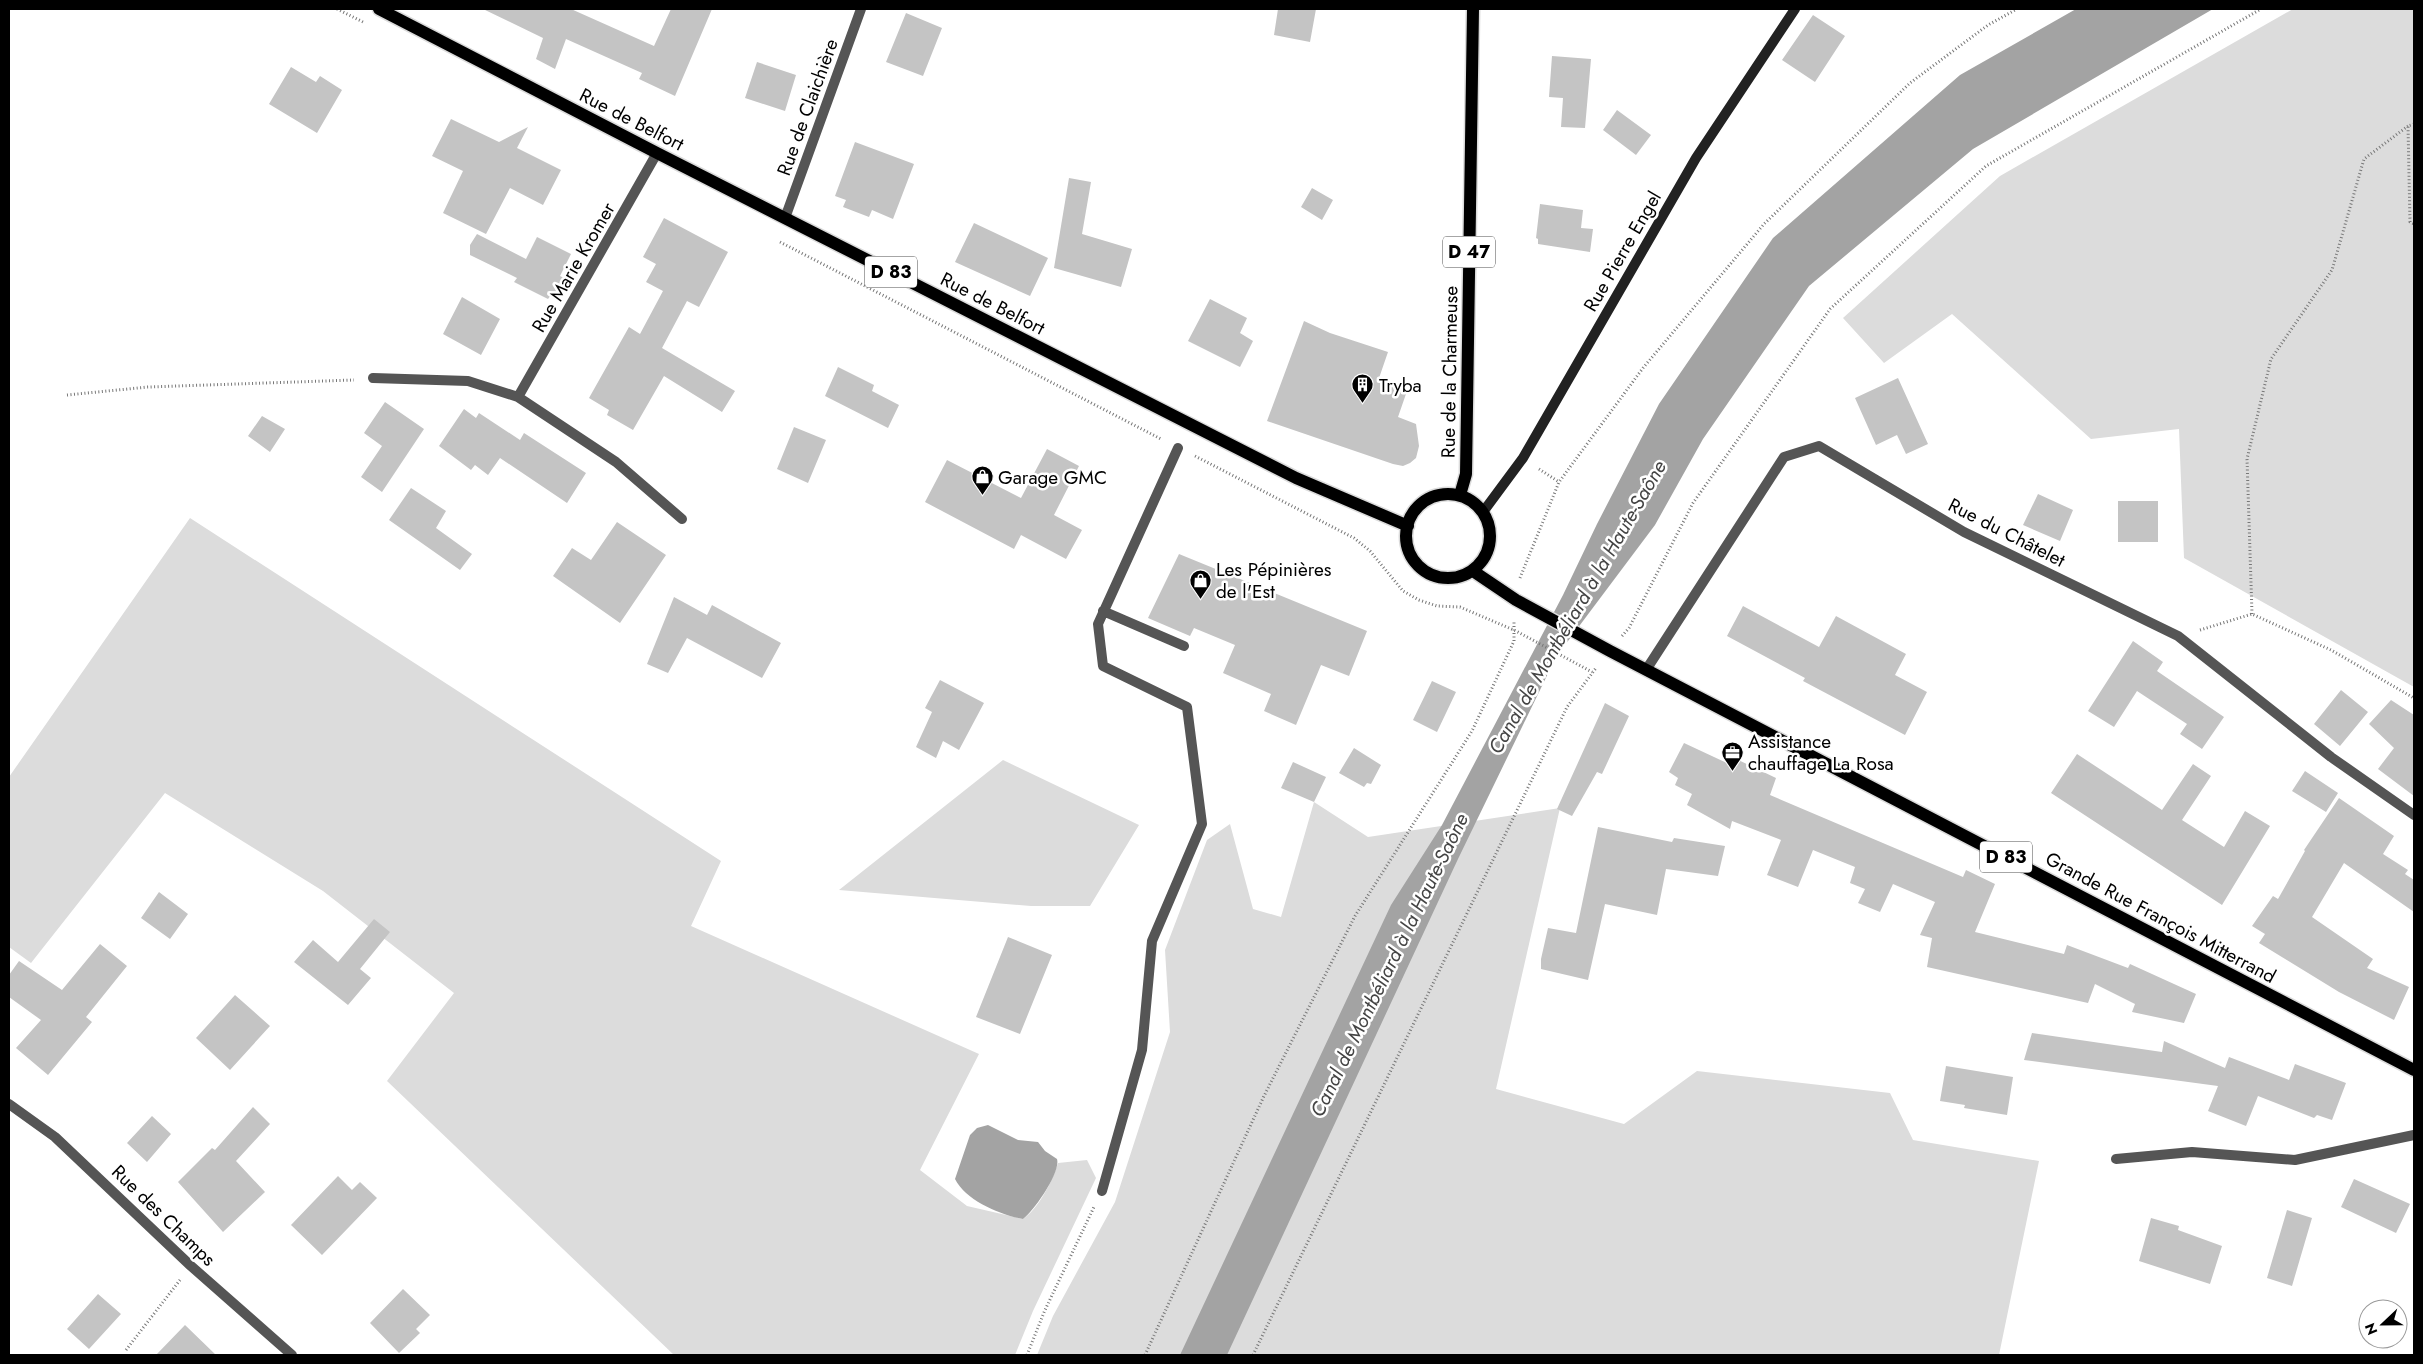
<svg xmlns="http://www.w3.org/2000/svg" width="2423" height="1364" viewBox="0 0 2423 1364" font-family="Jost,sans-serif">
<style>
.green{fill:#dcdcdc}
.water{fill:#a3a3a3}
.building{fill:#c4c4c4}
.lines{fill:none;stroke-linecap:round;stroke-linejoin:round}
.primary-casing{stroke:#dbdbdb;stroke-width:15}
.path{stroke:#777;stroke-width:3;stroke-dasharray:1 2.5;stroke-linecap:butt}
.lane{stroke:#555;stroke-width:10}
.street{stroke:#555;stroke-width:10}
.secondary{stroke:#222;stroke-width:10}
.primary{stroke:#000;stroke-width:12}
.labels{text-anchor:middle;stroke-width:5;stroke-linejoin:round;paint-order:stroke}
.shield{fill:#fff;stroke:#4c4c4c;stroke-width:1}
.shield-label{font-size:18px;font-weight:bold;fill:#000}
.street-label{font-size:19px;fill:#000;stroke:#fff}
.poi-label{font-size:19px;fill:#000;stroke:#fff;text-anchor:start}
.water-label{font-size:20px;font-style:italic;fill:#444;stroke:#fff}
</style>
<rect width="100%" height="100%" fill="#fff"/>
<path class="green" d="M 2293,9 L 2414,9 L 2414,687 L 2184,558 L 2179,429 L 2091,439 L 1952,314 L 1884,363 L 1843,318 L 2000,176 Z
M 190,518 L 721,861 L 691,926 L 979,1054 L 920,1170 L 967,1206 L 1023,1219 C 1039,1208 1052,1182 1058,1163 L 1087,1160 L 1096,1178 L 1033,1311 L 1015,1355 L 674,1355 L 387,1081 L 454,993 L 323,891 L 165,793 L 31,963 L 9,947 L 9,777 Z
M 1003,760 L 1139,825 L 1090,906 L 1031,906 L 839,890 Z
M 1314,802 L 1368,837 L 1560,808 L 1496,1089 L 1624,1124 L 1697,1071 L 1890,1093 L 1913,1140 L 2039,1161 L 1999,1355 L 1037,1355 L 1053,1316 L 1115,1202 L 1170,1032 L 1165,950 L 1207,840 L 1230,824 L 1253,909 L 1281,917 Z"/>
<path class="water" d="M 2076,9 L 2213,9 L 1973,149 L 1809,286 L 1703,439 L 1655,525 L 1556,657 L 1458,859 L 1227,1355 L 1180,1355 L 1391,905 L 1442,825 L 1563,595 L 1597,524 L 1659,404 L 1773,238 L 1960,75 Z
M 988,1125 L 1018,1140 L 1038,1142 L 1045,1151 L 1057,1159 C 1061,1172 1034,1211 1023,1219 C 1001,1215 966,1201 955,1179 L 970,1135 L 977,1128 Z"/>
<path class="building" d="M 483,9 L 571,9 L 654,46 L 671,9 L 712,9 L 675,96 L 639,79 L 642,73 L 566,39 L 555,69 L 536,59 L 543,38 Z
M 1278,9 L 1316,9 L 1310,42 L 1274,35 Z
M 906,13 L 942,28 L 923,76 L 886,62 Z
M 1813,15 L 1845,36 L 1815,82 L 1782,60 Z
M 1552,56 L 1591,59 L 1585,128 L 1561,127 L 1563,98 L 1549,97 Z
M 757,62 L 796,75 L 785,111 L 745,98 Z
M 291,67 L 316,82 L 320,76 L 342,90 L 317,133 L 269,104 Z
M 1617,110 L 1651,135 L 1636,155 L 1603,130 Z
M 451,119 L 499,142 L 528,127 L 517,148 L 561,170 L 543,205 L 510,188 L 486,234 L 443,213 L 463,171 L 432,156 Z
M 855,142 L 914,164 L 893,219 L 872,210 L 869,217 L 843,207 L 846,200 L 835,196 Z
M 1069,178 L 1091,182 L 1082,234 L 1132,249 L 1121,287 L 1054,268 Z
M 1312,188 L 1333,200 L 1322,220 L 1301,207 Z
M 1540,204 L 1583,210 L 1581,228 L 1593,229 L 1590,252 L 1538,244 L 1538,239 L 1536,238 Z
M 664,218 L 728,252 L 699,307 L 687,301 L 662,348 L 735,391 L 722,412 L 664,376 L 633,430 L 607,415 L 609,410 L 589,398 L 629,327 L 640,334 L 663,291 L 646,282 L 656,264 L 643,257 Z
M 974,223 L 1048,258 L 1030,296 L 955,262 Z
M 477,234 L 526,259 L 537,237 L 571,254 L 560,276 L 564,278 L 555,297 L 551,295 L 548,299 L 514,282 L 517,278 L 470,255 L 470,245 Z
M 462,297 L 500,319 L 481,355 L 443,334 Z
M 1210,299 L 1247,318 L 1240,333 L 1253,341 L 1240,367 L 1188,341 Z
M 1304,321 L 1330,333 L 1388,352 L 1378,381 L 1407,391 L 1398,417 L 1416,424 L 1419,446 L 1416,458 L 1410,463 L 1403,466 L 1393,464 L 1267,421 Z
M 838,367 L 874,385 L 872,391 L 899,405 L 888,428 L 825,396 Z
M 1898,378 L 1928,444 L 1906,454 L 1897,435 L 1876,445 L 1855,398 Z
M 385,402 L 424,429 L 382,492 L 361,477 L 382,446 L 364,433 Z
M 464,409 L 476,418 L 479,413 L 520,440 L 524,433 L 586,473 L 567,503 L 500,458 L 488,475 L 475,465 L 471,470 L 439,446 Z
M 262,416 L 285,429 L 270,452 L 248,436 Z
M 794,427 L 826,440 L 808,483 L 777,469 Z
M 1047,449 L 1079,466 L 1054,515 L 1082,530 L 1066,559 L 1021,535 L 1014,549 L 925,502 L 947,460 L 1021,498 Z
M 411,488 L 446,511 L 436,528 L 472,554 L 460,570 L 389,520 Z
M 2038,494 L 2073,510 L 2060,541 L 2023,525 Z
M 2118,501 L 2158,501 L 2158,542 L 2118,542 Z
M 617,522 L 666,555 L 620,623 L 553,576 L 572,548 L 591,560 Z
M 1179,554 L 1367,631 L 1349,676 L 1321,665 L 1296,725 L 1264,711 L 1271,694 L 1223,673 L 1235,645 L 1194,628 L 1190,636 L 1148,618 Z
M 674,597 L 707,615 L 712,605 L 781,643 L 762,678 L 687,638 L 668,673 L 647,664 Z
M 1743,606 L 1819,647 L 1836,616 L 1906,654 L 1895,675 L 1927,692 L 1905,735 L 1803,681 L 1805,678 L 1727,636 Z
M 2133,641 L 2163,662 L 2157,671 L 2224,717 L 2202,749 L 2180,734 L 2187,724 L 2137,691 L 2114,727 L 2088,711 Z
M 940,680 L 984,703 L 959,750 L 943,741 L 936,758 L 916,747 L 932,712 L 925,708 Z
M 1432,681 L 1456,692 L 1437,732 L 1413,720 Z
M 2341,690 L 2368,712 L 2340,746 L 2314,724 Z
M 2391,700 L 2414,715 L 2414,796 L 2378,769 L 2394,748 L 2369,724 Z
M 1605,703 L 1629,716 L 1602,774 L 1597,772 L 1572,816 L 1557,809 Z
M 1684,743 L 1729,764 L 1730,756 L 1776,778 L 1770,795 L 1963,877 L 1966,870 L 1995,884 L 1975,932 L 2064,954 L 2067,945 L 2128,968 L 2130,964 L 2196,994 L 2184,1023 L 2132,1012 L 2135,1004 L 2095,984 L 2088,1003 L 1927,967 L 1932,938 L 1920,935 L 1935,902 L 1893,884 L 1880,912 L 1858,903 L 1865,889 L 1850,883 L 1855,867 L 1813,850 L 1798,887 L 1767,875 L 1781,840 L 1732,821 L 1730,829 L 1687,805 L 1692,794 L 1675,785 L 1678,778 L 1669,772 Z
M 1354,748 L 1381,765 L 1371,784 L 1367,783 L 1364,787 L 1339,773 Z
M 2077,754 L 2162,810 L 2193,764 L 2211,776 L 2182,820 L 2224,847 L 2245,811 L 2270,826 L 2222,905 L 2051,793 Z
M 1293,762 L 1326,777 L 1314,802 L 1281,788 Z
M 2305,771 L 2338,793 L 2326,812 L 2292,791 Z
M 2339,798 L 2394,836 L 2383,854 L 2408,870 L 2405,874 L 2414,880 L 2414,912 L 2344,863 L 2312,917 L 2373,959 L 2367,968 L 2409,987 L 2394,1020 L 2339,992 L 2259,943 L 2265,934 L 2252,926 L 2273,896 L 2278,899 L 2305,851 L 2304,850 Z
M 1598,827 L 1672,842 L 1674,838 L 1725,846 L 1718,876 L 1666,869 L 1657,915 L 1605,904 L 1588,980 L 1541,969 L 1541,959 L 1548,928 L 1576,933 Z
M 159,892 L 188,914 L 170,939 L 141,918 Z
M 374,919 L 390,932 L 360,969 L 371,978 L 348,1005 L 294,962 L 313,940 L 338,962 Z
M 1008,937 L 1052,955 L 1020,1034 L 976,1017 Z
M 100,944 L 127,966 L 86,1017 L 92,1022 L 48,1075 L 16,1048 L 41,1020 L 9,997 L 9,975 L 19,961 L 62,990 Z
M 235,995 L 270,1026 L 230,1070 L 196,1038 Z
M 2032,1033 L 2162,1052 L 2164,1041 L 2225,1068 L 2229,1057 L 2289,1080 L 2295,1064 L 2346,1083 L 2332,1120 L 2317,1115 L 2314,1118 L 2258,1096 L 2246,1126 L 2208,1111 L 2218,1086 L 2024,1060 Z
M 1946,1066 L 2013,1077 L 2007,1115 L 1964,1108 L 1965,1105 L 1940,1101 Z
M 253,1107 L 270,1124 L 236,1161 L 265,1192 L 223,1232 L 178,1182 L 212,1148 L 215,1150 Z
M 152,1116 L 171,1134 L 147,1162 L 127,1143 Z
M 338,1176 L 352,1190 L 360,1182 L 377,1198 L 322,1255 L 291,1225 Z
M 2354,1179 L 2410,1204 L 2396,1233 L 2341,1207 Z
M 2287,1210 L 2312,1218 L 2292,1286 L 2267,1278 Z
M 2151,1218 L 2179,1226 L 2178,1230 L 2222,1246 L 2210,1284 L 2139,1261 Z
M 403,1289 L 430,1315 L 416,1329 L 420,1333 L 399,1353 L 370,1323 Z
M 98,1294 L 121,1314 L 89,1349 L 67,1329 Z
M 185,1325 L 216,1355 L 156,1355 Z"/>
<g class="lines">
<defs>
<path id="primary" d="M 379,9 L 657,153 L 1296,478 L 1408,526
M1406 536a42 42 0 1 1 84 0a42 42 0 1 1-84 0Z
M 1460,495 L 1466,474 L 1473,9
M 1473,571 L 1516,600 L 1610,651 L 2414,1070"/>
</defs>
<use href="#primary" class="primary-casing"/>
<path class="path" d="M 337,9 L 363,22
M 2414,124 L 2408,126 L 2410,222 L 2414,224
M 780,242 L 1161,439
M 67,395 L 148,387 L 354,380
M 1195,456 L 1354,538 L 1370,551 L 1403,591 L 1419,600 L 1437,606 L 1460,607 L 1516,631 L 1592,672
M 1539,469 L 1559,482
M 1520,578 L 1559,482 L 1643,368 L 1764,224 L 1910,83 L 1988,25 L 2017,9
M 2252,614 L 2247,459 L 2271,359 L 2332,270 L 2364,159 L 2408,126
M 2200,630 L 2252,614 L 2331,650 L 2414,698
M 1622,636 L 1629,628 L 1693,503 L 1830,309 L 1986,166 L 2261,9
M 126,1350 L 180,1280
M 1027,1355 L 1045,1310 L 1094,1207
M 1145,1355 L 1264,1096 L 1355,916 L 1472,731 L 1514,641 L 1514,622
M 1253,1355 L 1567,707 L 1596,668"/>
<path class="lane" d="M 1103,611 L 1184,646
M 1102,1191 L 1142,1050 L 1152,941 L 1202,824 L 1187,707 L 1103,666 L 1098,624 L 1178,448"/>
<path class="street" d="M 785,218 L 861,9
M 373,378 L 468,381 L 518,397 L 616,462 L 682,519
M 518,397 L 657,153
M 1646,670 L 1784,457 L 1819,446 L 1964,532 L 2178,636 L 2331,757 L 2414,815
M 9,1104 L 55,1137 L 191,1266 L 292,1355
M 2116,1159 L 2192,1152 L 2295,1160 L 2414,1135"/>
<path class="secondary" d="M 1483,512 L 1523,458 L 1696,158 L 1795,9"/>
<use href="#primary" class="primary"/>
</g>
<defs>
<symbol id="building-pin" viewBox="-11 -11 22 30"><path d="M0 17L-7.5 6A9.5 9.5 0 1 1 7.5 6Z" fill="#000" stroke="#fff"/><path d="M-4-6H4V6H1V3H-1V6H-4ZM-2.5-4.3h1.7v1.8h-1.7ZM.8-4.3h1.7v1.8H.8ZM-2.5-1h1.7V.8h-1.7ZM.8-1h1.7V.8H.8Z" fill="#fff"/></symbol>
<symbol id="shop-pin" viewBox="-11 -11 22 30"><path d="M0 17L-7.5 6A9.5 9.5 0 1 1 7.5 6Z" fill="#000" stroke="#fff"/><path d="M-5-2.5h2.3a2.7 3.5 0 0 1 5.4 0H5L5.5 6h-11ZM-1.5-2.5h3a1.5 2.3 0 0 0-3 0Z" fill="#fff"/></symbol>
<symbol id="office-pin" viewBox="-11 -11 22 30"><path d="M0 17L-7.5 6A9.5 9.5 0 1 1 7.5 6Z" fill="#000" stroke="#fff"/><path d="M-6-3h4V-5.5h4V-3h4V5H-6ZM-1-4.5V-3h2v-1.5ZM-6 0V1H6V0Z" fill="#fff"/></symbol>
</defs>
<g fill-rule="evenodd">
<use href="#building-pin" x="1350" y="372" width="25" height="34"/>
<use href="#shop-pin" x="970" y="464" width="25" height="34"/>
<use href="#shop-pin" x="1188" y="568" width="25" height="34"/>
<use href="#office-pin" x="1720" y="740" width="25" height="34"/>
</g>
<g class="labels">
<g class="shield">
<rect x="1443" y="236.5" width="52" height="31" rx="4"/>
<rect x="865" y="256.5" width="52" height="31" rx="4"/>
<rect x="1980" y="841.5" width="52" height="31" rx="4"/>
</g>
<g class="shield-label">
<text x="1469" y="258">D 47</text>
<text x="891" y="278">D 83</text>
<text x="2006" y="863">D 83</text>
</g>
<g class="street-label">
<text transform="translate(807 107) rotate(-70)" y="7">Rue de Claichière</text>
<text transform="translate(632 119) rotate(27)" y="7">Rue de Belfort</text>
<text transform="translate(1622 251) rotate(-60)" y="7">Rue Pierre Engel</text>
<text transform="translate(573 267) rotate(-60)" y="7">Rue Marie Kromer</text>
<text transform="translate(993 303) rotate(27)" y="7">Rue de Belfort</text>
<text transform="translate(1449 372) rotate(-89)" y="7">Rue de la Charmeuse</text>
<text transform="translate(2007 532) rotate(27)" y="7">Rue du Châtelet</text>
<text transform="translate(2161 917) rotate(28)" y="7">Grande Rue François Mitterrand</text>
<text transform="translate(164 1215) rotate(44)" y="7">Rue des Champs</text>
</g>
<g class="poi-label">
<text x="1379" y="392">Tryba</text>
<text x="998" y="484">Garage GMC</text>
<text x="1216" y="576">Les Pépinières<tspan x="1216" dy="22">de l'Est</tspan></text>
<text x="1748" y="748">Assistance<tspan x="1748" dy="22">chauffage La Rosa</tspan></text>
</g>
<g class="water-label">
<text transform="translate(1577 607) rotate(-60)" y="7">Canal de Montbéliard à la Haute-Saône</text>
<text transform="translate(1389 965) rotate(-64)" y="7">Canal de Montbéliard à la Haute-Saône</text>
</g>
</g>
<rect width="2423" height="1364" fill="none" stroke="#000000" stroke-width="20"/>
<g transform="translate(2383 1324) rotate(248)"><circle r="24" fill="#ffffff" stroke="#999999"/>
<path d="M0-4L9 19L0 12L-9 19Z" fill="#000000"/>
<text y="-8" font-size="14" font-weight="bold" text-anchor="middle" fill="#000000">N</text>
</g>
</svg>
